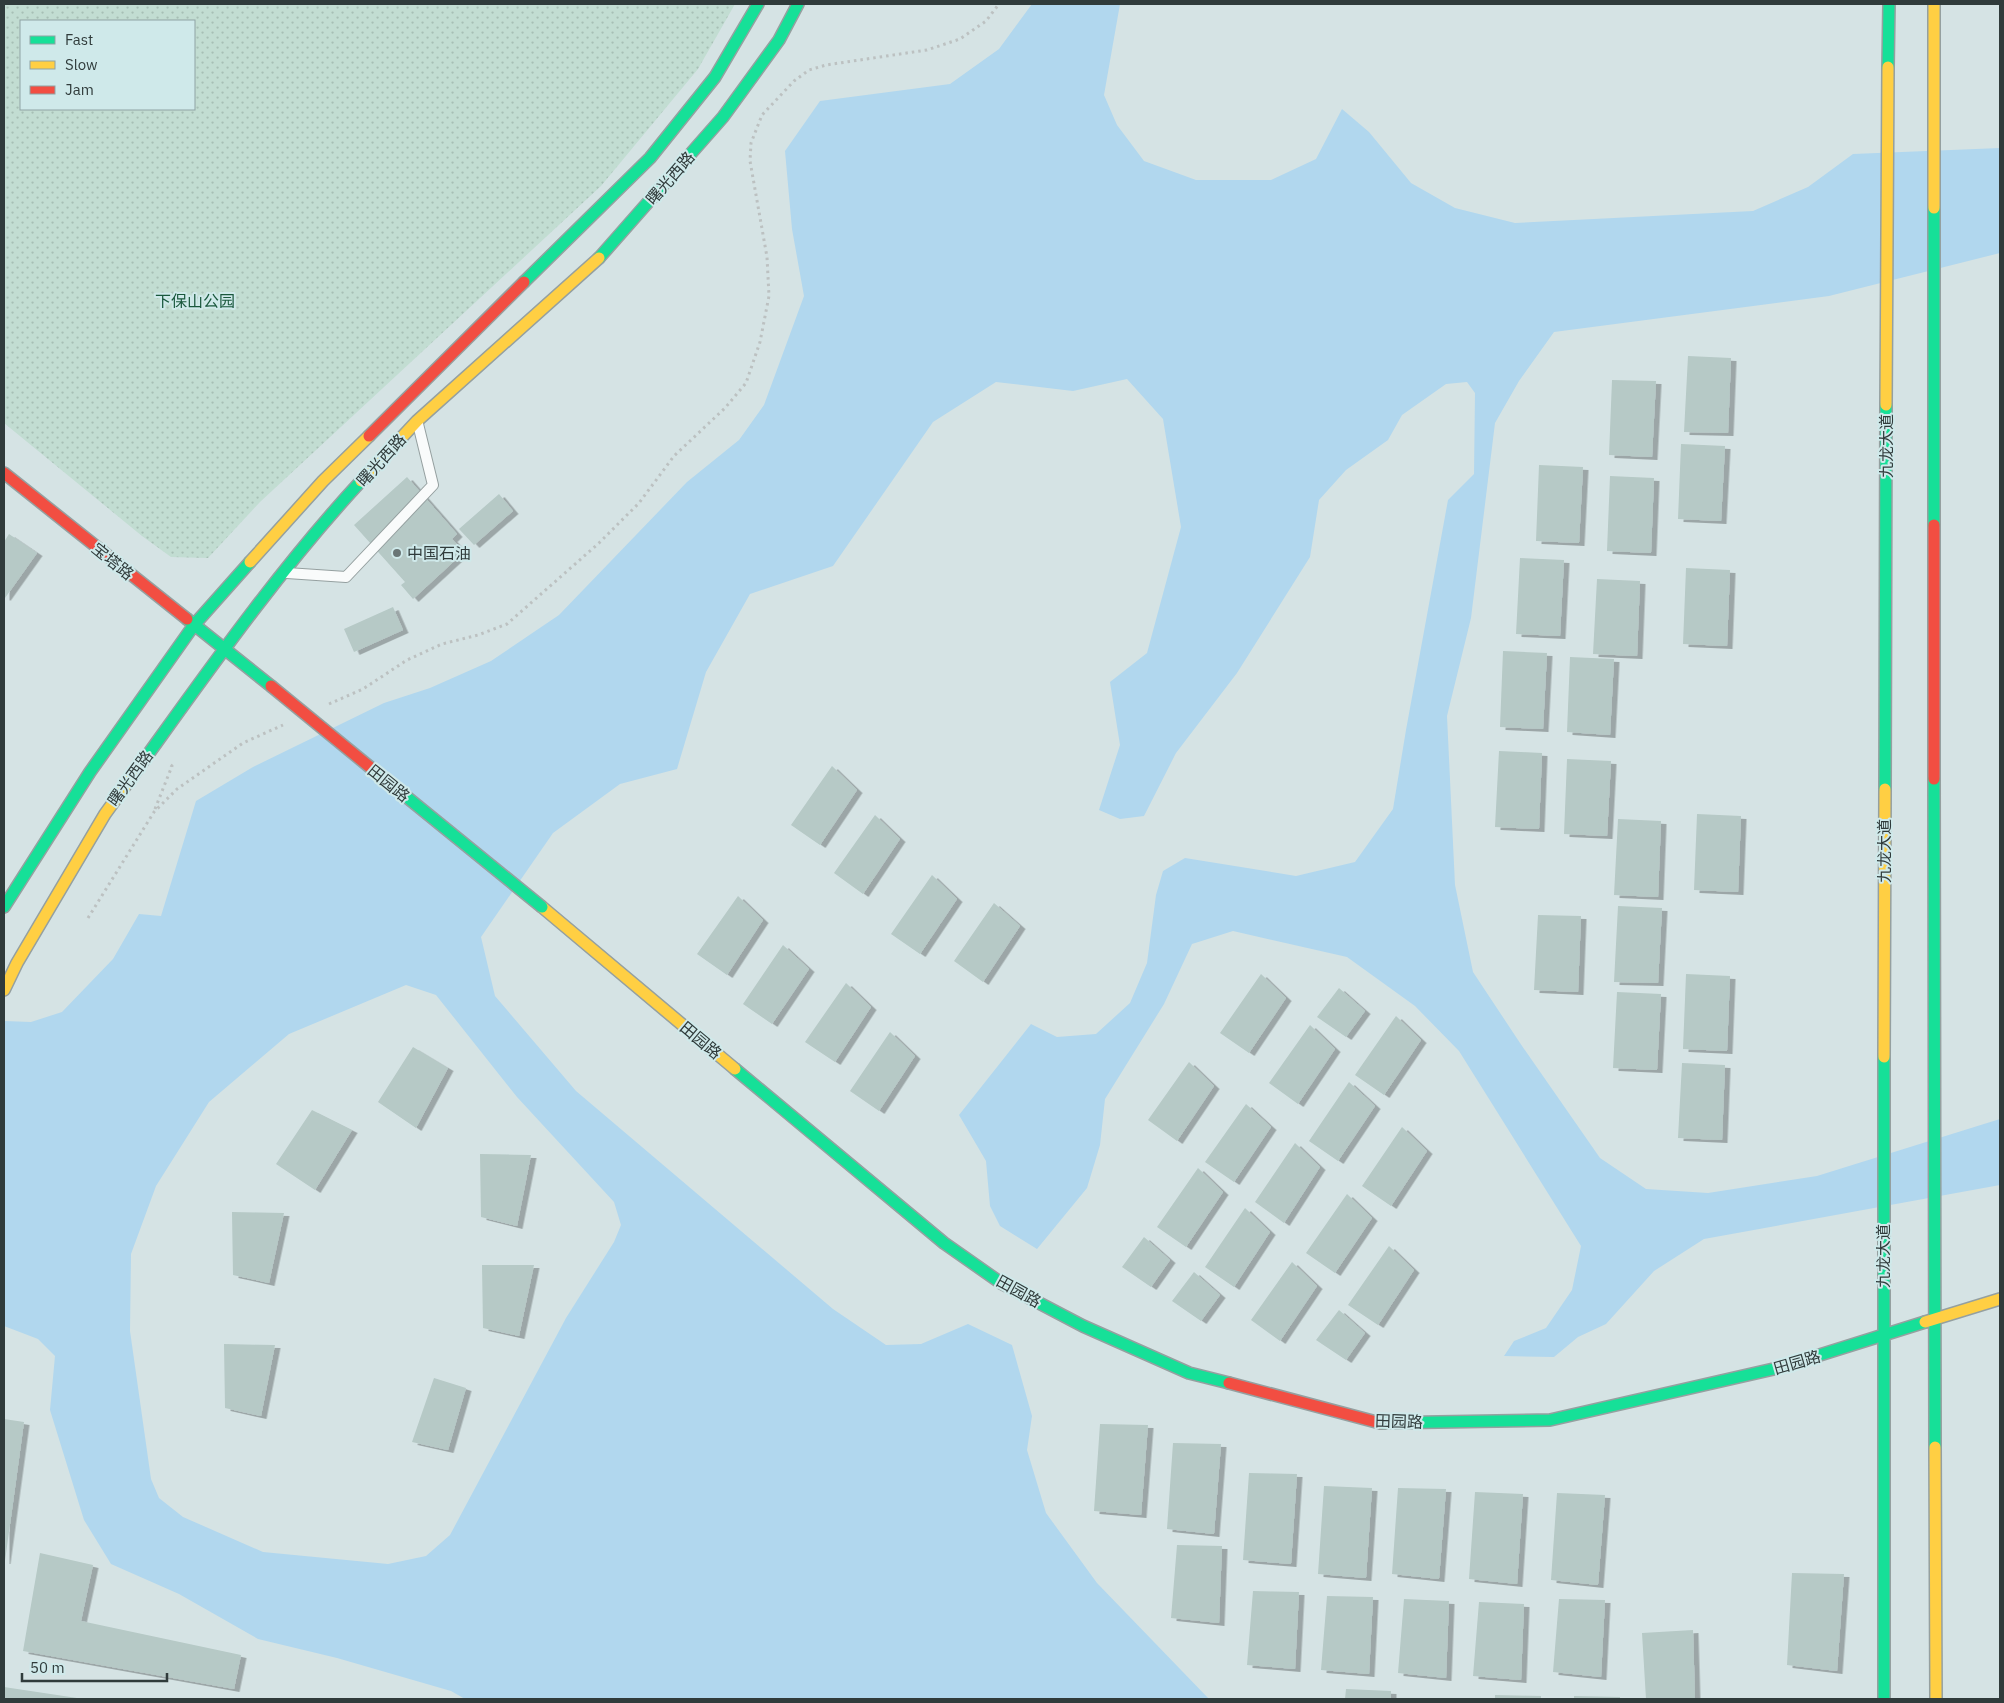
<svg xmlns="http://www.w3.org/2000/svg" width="2004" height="1703" viewBox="0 0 2004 1703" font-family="'IBM Plex Sans','Noto Sans SC',sans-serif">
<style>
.park{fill:url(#park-dots);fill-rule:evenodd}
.water{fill:#b1d7ee;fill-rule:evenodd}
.building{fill:#b6c9c6;filter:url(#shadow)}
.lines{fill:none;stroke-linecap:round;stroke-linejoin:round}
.lane-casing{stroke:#95a0a0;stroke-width:12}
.fast-casing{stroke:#95a0a0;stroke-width:14}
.slow-casing{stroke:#95a0a0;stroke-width:14}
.jam-casing{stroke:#95a0a0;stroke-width:14}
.path{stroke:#bcc1c1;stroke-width:3;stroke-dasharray:2.5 4;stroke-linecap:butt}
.lane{stroke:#f9fbfb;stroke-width:10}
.fast{stroke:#16e098;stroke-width:11}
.slow{stroke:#ffcf43;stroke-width:11}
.jam{stroke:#f24e42;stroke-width:11}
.fast-bridge-casing{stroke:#95a0a0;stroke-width:14;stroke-linecap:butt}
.jam-bridge-casing{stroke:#95a0a0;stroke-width:14;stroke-linecap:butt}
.fast-bridge{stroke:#16e098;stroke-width:11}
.jam-bridge{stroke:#f24e42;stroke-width:11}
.poi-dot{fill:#6a7676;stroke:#cfe9ea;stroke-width:2}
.labels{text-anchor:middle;stroke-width:4;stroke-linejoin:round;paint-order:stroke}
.street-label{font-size:16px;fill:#303b3b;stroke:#cfe9ea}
.park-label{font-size:16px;fill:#1a583d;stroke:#cfe9ea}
.poi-label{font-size:16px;fill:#303b3b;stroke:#cfe9ea;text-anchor:start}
</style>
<defs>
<pattern id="park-dots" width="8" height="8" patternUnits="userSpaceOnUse" patternTransform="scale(1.25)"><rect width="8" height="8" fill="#c2ddd2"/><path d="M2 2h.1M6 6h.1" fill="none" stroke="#a7bfb5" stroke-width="1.8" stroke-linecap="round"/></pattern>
<filter id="shadow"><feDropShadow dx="5.5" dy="3" stdDeviation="0" flood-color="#0004"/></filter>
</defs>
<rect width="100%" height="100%" fill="#d5e3e4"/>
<path class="park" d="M 4,4 L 735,4 L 698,69 L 601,186 L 260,502 L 208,558 L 171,557 L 142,536 L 4,423 ZM 21,21 L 194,21 L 194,109 L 21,109 Z"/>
<path class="water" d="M 1032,4 L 1120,4 L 1104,95 L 1117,125 L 1144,161 L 1196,180 L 1271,180 L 1316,159 L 1342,109 L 1369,132 L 1411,183 L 1455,208 L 1515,223 L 1753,211 L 1808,187 L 1853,154 L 2000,148 L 2000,253 L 1829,296 L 1554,332 L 1519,381 L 1495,423 L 1471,618 L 1447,716 L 1455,885 L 1473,972 L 1520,1043 L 1600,1158 L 1646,1189 L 1708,1193 L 1817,1176 L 2000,1119 L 2000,1185 L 1704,1239 L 1654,1271 L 1606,1324 L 1578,1337 L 1554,1357 L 1504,1356 L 1514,1341 L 1546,1328 L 1572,1290 L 1581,1246 L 1459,1051 L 1415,1006 L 1347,957 L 1233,931 L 1192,944 L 1164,1004 L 1105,1099 L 1100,1145 L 1087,1188 L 1037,1249 L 1000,1226 L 990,1206 L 986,1161 L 959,1115 L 1031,1024 L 1057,1037 L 1096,1034 L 1130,1003 L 1147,963 L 1156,895 L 1163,871 L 1185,858 L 1296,876 L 1355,862 L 1393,809 L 1406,730 L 1448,500 L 1474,474 L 1475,393 L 1467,382 L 1446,384 L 1402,415 L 1388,440 L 1346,470 L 1319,500 L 1310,557 L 1237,673 L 1176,753 L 1144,816 L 1120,819 L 1099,810 L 1120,745 L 1110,682 L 1147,653 L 1181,527 L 1163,419 L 1127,379 L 1073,391 L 996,382 L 933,422 L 833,566 L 750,594 L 706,672 L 677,769 L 620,784 L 553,833 L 481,937 L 495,996 L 576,1091 L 833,1309 L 886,1345 L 921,1344 L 968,1324 L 1012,1345 L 1032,1416 L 1027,1450 L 1046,1513 L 1097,1583 L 1209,1699 L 465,1699 L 451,1691 L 337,1658 L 258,1639 L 179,1594 L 111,1564 L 84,1520 L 50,1410 L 55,1356 L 38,1339 L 4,1326 L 4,1021 L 31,1022 L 62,1012 L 113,959 L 139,914 L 161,916 L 196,801 L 253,767 L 384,703 L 430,688 L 491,661 L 559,615 L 687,482 L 739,440 L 764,405 L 804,296 L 792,229 L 785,151 L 820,101 L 950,84 L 999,49 ZM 406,985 L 436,995 L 517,1097 L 614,1202 L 621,1225 L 614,1242 L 566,1318 L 450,1535 L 426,1556 L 388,1564 L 263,1552 L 183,1517 L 159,1498 L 151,1479 L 130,1331 L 131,1254 L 156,1186 L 209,1102 L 289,1034 Z"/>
<path class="building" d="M 1688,356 L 1731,358 L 1728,433 L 1684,432 Z
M 1612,380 L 1656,381 L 1652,457 L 1609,455 Z
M 1681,444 L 1725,446 L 1721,521 L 1678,519 Z
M 1539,465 L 1583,467 L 1579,543 L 1536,541 Z
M 1610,476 L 1654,478 L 1651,553 L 1607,551 Z
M 407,477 L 457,534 L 452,539 L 464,552 L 413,599 L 401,585 L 405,582 L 354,525 Z
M 499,494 L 513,511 L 474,545 L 459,529 Z
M 9,534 L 37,553 L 5,598 L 4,597 L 4,542 Z
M 1520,558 L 1564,560 L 1560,636 L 1516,634 Z
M 1686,568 L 1730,570 L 1727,646 L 1683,644 Z
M 1597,579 L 1640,581 L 1637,656 L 1593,654 Z
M 393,607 L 403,630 L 354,652 L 344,629 Z
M 1503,651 L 1547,653 L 1543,729 L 1500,727 Z
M 1570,657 L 1614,659 L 1610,735 L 1567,732 Z
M 1499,751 L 1542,753 L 1539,829 L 1495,827 Z
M 1567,759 L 1611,761 L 1607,836 L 1564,834 Z
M 832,766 L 857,790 L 820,845 L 791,825 Z
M 1697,814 L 1741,816 L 1738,892 L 1694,890 Z
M 875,815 L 900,839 L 863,894 L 834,873 Z
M 1618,819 L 1661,821 L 1658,897 L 1614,895 Z
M 932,875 L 957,899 L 920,954 L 891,934 Z
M 738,896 L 763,920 L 727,975 L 697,954 Z
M 994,903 L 1020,926 L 983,982 L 954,961 Z
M 1618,906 L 1662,908 L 1658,983 L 1614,982 Z
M 1538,915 L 1581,916 L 1578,992 L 1534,990 Z
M 783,945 L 809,969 L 772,1024 L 743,1004 Z
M 1261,974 L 1286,998 L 1249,1053 L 1220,1033 Z
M 1686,974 L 1730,976 L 1727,1051 L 1683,1049 Z
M 846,983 L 871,1007 L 835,1062 L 805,1042 Z
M 1339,988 L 1365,1011 L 1346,1037 L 1317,1017 Z
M 1617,992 L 1661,994 L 1657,1070 L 1613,1068 Z
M 1396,1016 L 1421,1040 L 1384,1095 L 1355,1075 Z
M 1310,1025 L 1335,1049 L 1298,1104 L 1269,1083 Z
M 890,1032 L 915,1056 L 879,1111 L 850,1091 Z
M 413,1047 L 448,1068 L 416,1128 L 378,1102 Z
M 1189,1062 L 1214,1086 L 1177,1141 L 1148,1120 Z
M 1682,1063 L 1725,1065 L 1722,1140 L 1678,1138 Z
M 1349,1082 L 1375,1106 L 1338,1161 L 1309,1141 Z
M 1246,1104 L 1271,1127 L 1234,1182 L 1205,1162 Z
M 312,1110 L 352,1130 L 315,1190 L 276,1164 Z
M 1402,1127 L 1427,1151 L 1391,1206 L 1362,1186 Z
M 1295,1143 L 1320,1167 L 1284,1223 L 1255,1202 Z
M 480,1154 L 531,1155 L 517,1226 L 481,1217 Z
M 1198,1168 L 1223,1192 L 1186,1247 L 1157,1227 Z
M 1347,1194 L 1372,1218 L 1335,1273 L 1306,1253 Z
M 1245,1208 L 1270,1232 L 1234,1287 L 1205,1267 Z
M 232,1212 L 284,1213 L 269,1283 L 233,1275 Z
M 1144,1237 L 1170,1260 L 1151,1287 L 1122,1267 Z
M 1389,1246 L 1414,1270 L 1378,1325 L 1348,1305 Z
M 1292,1262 L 1317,1286 L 1280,1341 L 1251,1320 Z
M 482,1265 L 534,1265 L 519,1336 L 483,1328 Z
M 1194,1272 L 1220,1295 L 1201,1321 L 1172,1301 Z
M 1339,1310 L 1365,1333 L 1346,1360 L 1316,1340 Z
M 224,1344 L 275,1345 L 261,1416 L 225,1408 Z
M 434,1378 L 466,1388 L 448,1450 L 412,1442 Z
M 4,1419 L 24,1422 L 5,1561 L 4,1561 Z
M 1100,1424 L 1148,1425 L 1141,1515 L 1094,1511 Z
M 1173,1443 L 1221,1444 L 1214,1534 L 1167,1529 Z
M 1249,1473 L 1297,1474 L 1291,1564 L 1243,1560 Z
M 1324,1486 L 1372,1488 L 1366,1578 L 1318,1574 Z
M 1398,1488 L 1446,1489 L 1439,1579 L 1392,1574 Z
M 1475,1492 L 1523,1494 L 1517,1584 L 1469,1579 Z
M 1557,1493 L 1605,1495 L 1598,1585 L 1551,1580 Z
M 1177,1545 L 1222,1546 L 1219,1623 L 1171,1618 Z
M 40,1553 L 93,1565 L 81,1621 L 241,1655 L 234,1689 L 23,1651 Z
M 1792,1573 L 1844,1574 L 1837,1671 L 1787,1665 Z
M 1253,1591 L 1299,1592 L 1295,1669 L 1247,1665 Z
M 1327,1596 L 1373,1597 L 1369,1674 L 1321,1670 Z
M 1404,1599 L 1449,1601 L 1446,1678 L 1398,1673 Z
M 1559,1599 L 1605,1600 L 1601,1677 L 1553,1672 Z
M 1479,1602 L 1524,1604 L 1521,1680 L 1473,1676 Z
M 1693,1630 L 1695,1699 L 1646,1699 L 1642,1633 Z
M 4,1687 L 77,1698 L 77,1699 L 4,1699 Z
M 1346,1689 L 1391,1691 L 1391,1699 L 1345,1699 Z
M 1495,1695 L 1541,1696 L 1541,1699 L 1495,1699 Z
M 1574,1696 L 1620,1697 L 1620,1699 L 1574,1699 Z"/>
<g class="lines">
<defs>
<path id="lane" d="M 287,573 L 346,577 L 433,485 L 418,424"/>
<path id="fast" d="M 1888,67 L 1889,4
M 1934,208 L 1934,525
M 599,258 L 723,117 L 779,40 L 798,4
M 524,282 L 650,158 L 715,77 L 758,4
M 187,619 L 271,686
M 134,774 C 206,674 277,572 361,481
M 1934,779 L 1935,1447
M 1885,789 L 1886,405
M 4,907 L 90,772 L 194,625 L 250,562
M 1884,1057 L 1884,1699
M 735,1069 L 944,1243 L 1001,1283 L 1083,1326 L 1189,1373 L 1229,1383
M 1380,1423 L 1550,1420 L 1778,1368 L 1925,1322"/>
<path id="slow" d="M 1934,4 L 1934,208
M 1886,405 L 1888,67
M 361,481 L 417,421 L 599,258
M 250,562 L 323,481 L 369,436
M 542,907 L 735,1069
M 4,990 L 17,963 L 105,814 L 134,774
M 1884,1057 L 1885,789
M 1925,1322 L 2000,1299
M 1935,1447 L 1936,1699"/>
<path id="jam" d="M 369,436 L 524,282
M 4,473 L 187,619
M 1934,525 L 1934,779
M 1229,1383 L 1380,1423"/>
</defs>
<use href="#lane" class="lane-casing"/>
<use href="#fast" class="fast-casing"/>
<use href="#slow" class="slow-casing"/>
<use href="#jam" class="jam-casing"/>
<path class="path" d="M 329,704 L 363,689 L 407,660 L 442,644 L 478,635 L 507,624 L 599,543 L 639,503 L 674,456 L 725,408 L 746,383 L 760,342 L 769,296 L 767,257 L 750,161 L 751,143 L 762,115 L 794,81 L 809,70 L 826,65 L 927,50 L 960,39 L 986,21 L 999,4
M 155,809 L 172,766 L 168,763
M 88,918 L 154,812 L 177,789 L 243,743 L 283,725"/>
<use href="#lane" class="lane"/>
<use href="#fast" class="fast"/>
<use href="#slow" class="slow"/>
<use href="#jam" class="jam"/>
<defs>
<path id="fast-bridge" d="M 371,768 L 542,907"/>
<path id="jam-bridge" d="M 271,686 L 371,768"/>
</defs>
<use href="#fast-bridge" class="fast-bridge-casing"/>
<use href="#jam-bridge" class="jam-bridge-casing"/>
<use href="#fast-bridge" class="fast-bridge"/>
<use href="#jam-bridge" class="jam-bridge"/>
</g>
<circle class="poi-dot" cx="397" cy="553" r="5"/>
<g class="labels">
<g class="street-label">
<text transform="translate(670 178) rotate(-49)" y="6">曙光西路</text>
<text transform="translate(1886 446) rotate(-90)" y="6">九龙大道</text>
<text transform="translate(381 460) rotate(-48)" y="6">曙光西路</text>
<text transform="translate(113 561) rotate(39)" y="6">宝塔路</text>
<text transform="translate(130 778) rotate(-54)" y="6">曙光西路</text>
<text transform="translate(389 783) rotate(39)" y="6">田园路</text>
<text transform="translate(1884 851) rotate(-90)" y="6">九龙大道</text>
<text transform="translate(701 1040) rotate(40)" y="6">田园路</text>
<text transform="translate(1883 1256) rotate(-90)" y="6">九龙大道</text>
<text transform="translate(1019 1291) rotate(29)" y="6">田园路</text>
<text transform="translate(1797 1362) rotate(-16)" y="6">田园路</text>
<text transform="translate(1399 1421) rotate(2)" y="6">田园路</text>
</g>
<g class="park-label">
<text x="195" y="307">下保山公园</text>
</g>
<g class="poi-label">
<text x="407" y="559">中国石油</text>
</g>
</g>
<rect width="2004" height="1703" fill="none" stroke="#303b3b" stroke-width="10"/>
<rect x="20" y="20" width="175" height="90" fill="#cfe9ea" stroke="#8fa3a4"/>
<rect x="30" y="36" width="25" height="8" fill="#16e098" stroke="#8fa3a4"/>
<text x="65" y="45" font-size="15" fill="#303b3b">Fast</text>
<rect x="30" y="61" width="25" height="8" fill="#ffcf43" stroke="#8fa3a4"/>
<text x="65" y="70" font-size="15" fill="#303b3b">Slow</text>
<rect x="30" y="86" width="25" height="8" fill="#f24e42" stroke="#8fa3a4"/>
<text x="65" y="95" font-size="15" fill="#303b3b">Jam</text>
<path d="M22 1673v8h145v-8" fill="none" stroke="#303b3b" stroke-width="2.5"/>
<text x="30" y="1673" font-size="15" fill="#303b3b" stroke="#cfe9ea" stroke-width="4" paint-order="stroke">50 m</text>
</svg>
